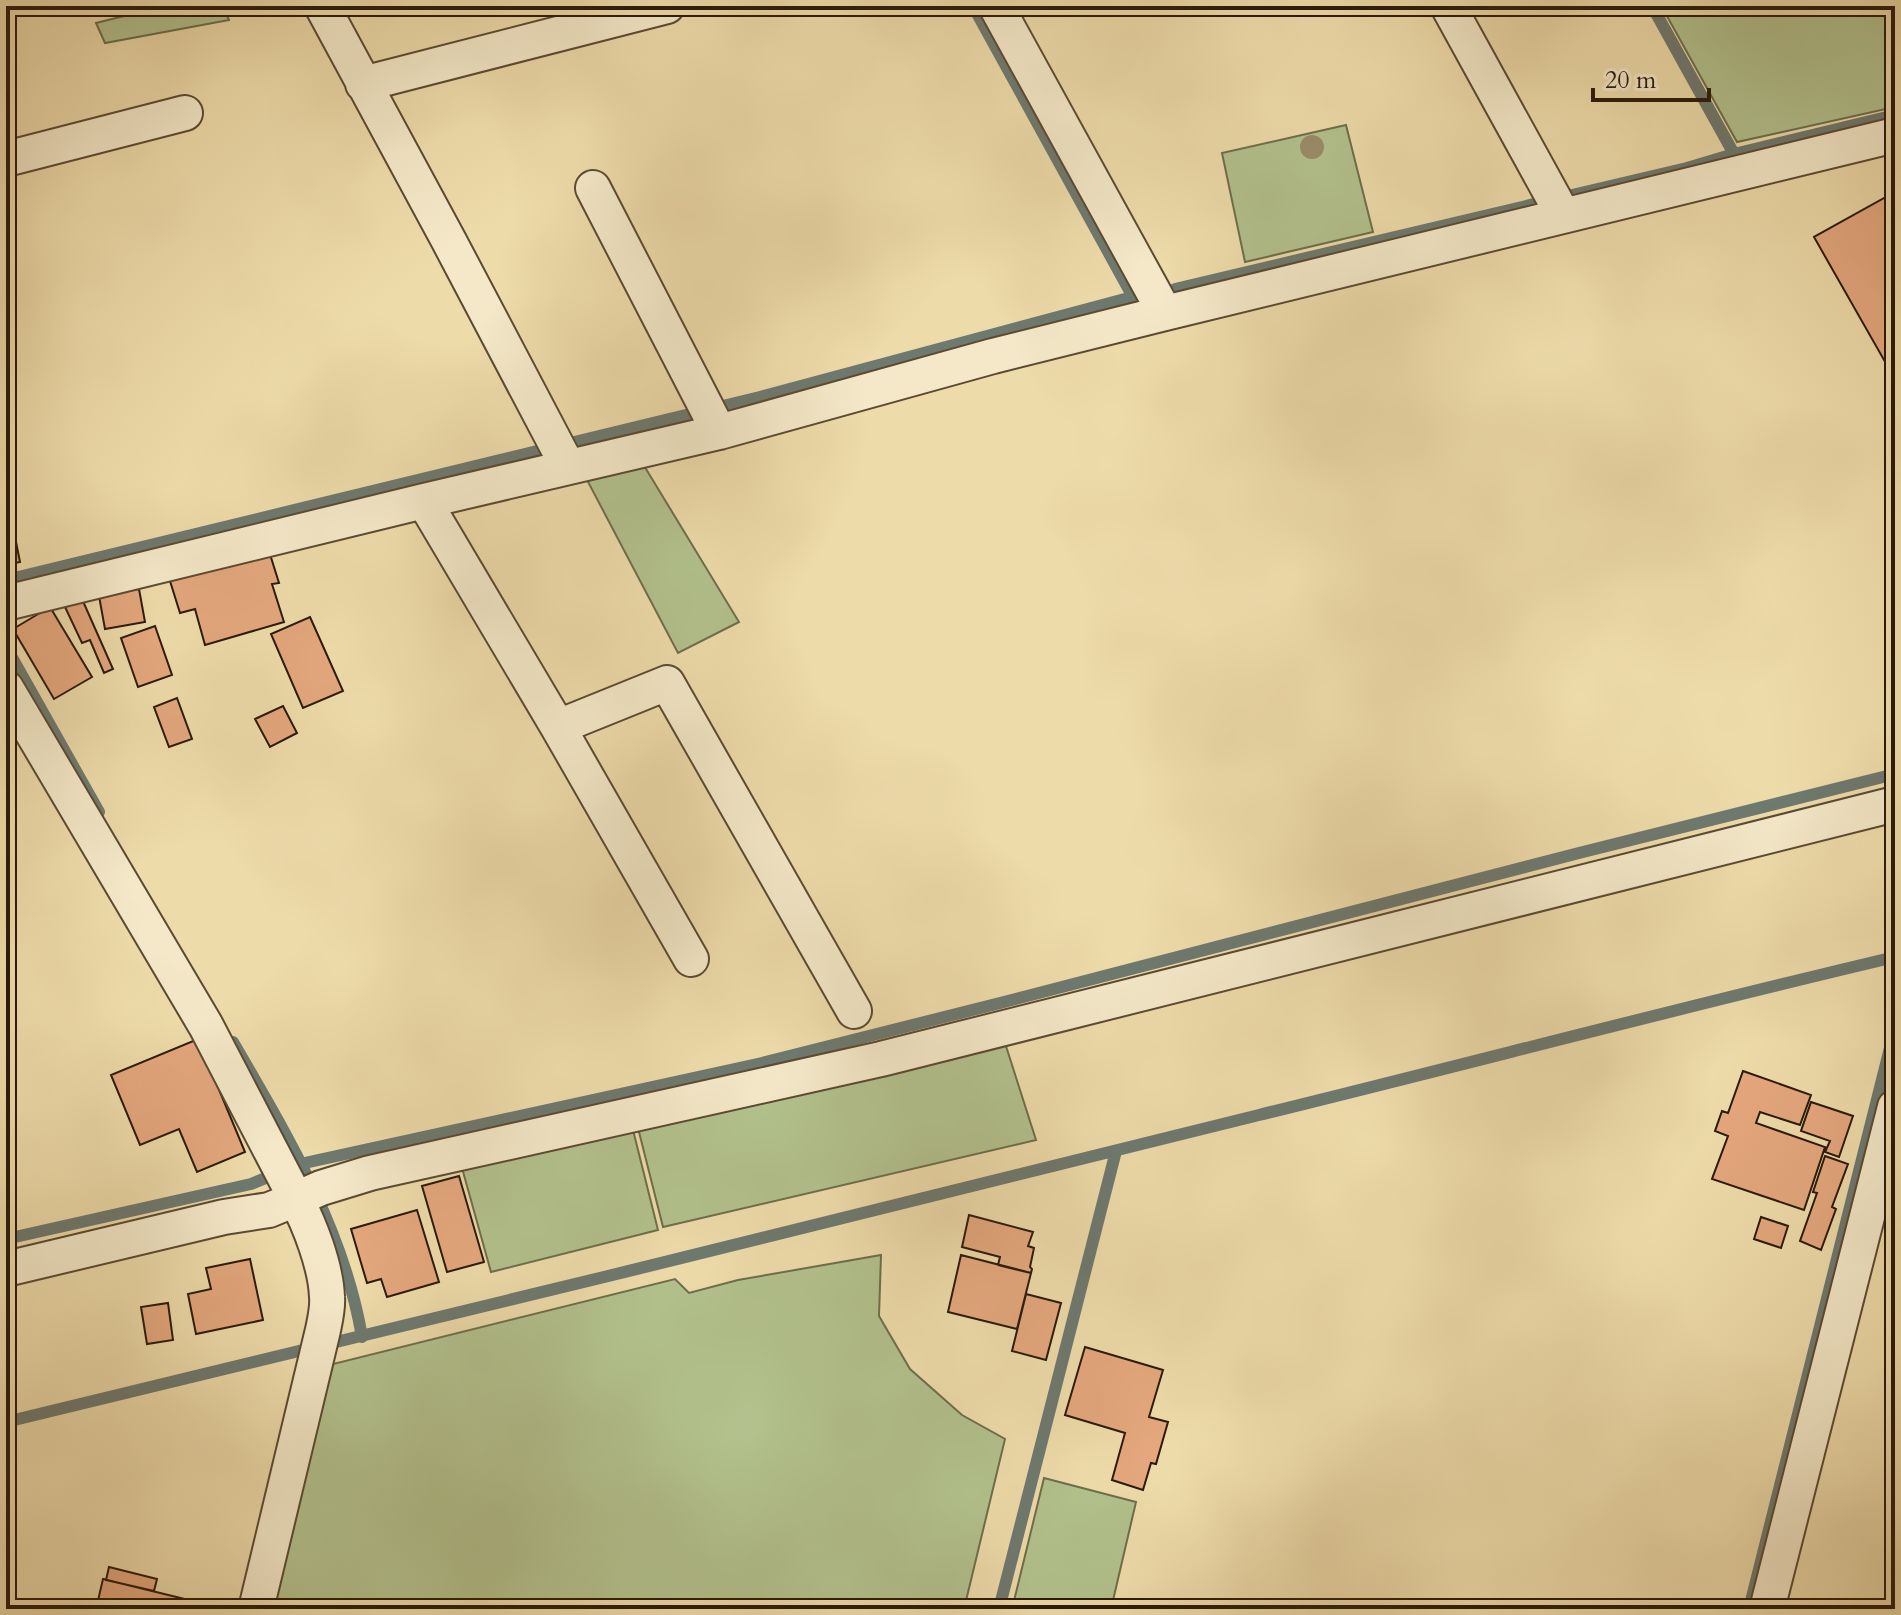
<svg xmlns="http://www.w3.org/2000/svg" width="1901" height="1615" viewBox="0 0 1901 1615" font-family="Cardo,serif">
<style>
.green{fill:#b2c18d;stroke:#6e6e4c;stroke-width:2}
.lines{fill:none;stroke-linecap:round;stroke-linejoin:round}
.stream{stroke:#6e796f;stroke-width:12}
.building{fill:#e4a77e;stroke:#2a1a0b;stroke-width:2}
.street-casing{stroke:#5b4a33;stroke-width:38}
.street{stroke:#f4e8c8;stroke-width:34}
.tree{fill:#998c68}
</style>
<rect width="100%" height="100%" fill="#eedbaa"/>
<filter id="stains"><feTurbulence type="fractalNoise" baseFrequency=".0025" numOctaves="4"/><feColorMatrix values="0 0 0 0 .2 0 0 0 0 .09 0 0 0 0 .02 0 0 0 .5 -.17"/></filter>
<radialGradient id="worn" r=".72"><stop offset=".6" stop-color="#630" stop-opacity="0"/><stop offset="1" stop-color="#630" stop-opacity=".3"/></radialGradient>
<path class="green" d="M 125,6 L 223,6 L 229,20 L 105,43 L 96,23 L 128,15 Z
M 259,6 L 297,6 L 299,11 L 263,15 Z
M 1676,6 L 1892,6 L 1895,21 L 1895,107 L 1737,142 L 1663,9 Z
M 1346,125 L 1373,232 L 1245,262 L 1222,153 Z
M 643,464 L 739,622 L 678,653 L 586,478 Z
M 1005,1043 L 1036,1140 L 663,1227 L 638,1128 Z
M 633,1130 L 658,1230 L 491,1272 L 462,1168 Z
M 881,1255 L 879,1316 L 910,1369 L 962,1415 L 1005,1439 L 964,1609 L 271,1609 L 333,1364 L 675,1279 L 689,1293 L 738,1280 Z
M 1044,1478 L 1136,1502 L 1111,1609 L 1012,1609 Z"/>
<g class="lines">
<path class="stream" d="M 973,6 L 1133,297
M 1652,6 L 1734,154
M 1175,289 L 1687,168 L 1734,154 L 1895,115
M 6,580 L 760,397 L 1136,296
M 6,647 L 99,812
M 233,1042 C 287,1135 344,1230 362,1337
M 6,1239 L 251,1184 L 300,1164 L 762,1063 L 1004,1002 L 1579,853 L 1895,774
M 6,1422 C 424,1322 842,1219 1259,1115 C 1471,1063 1682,1007 1895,957
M 999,1609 L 1116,1151
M 1749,1609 L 1895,1028"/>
</g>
<path class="building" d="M 1895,192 L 1895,363 L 1888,367 L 1814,237 Z
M 16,542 L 20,562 L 6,565 L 6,544 Z
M 269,551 L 279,583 L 272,584 L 284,622 L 205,645 L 195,609 L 180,613 L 170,581 Z
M 139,589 L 145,622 L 105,629 L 99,596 Z
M 82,599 L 113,669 L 104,673 L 90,640 L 82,643 L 65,607 Z
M 50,607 L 92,677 L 54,699 L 13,629 Z
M 310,617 L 343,691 L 303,708 L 271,634 Z
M 155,626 L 172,675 L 138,687 L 121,638 Z
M 177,698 L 192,739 L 169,747 L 154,707 Z
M 283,706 L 297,733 L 270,747 L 255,719 Z
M 6,731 L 13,745 L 6,749 Z
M 198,1039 L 245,1152 L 197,1172 L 179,1129 L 140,1145 L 111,1075 Z
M 1743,1071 L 1811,1095 L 1800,1125 L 1760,1112 L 1756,1123 L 1825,1147 L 1804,1210 L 1712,1179 L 1728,1136 L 1715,1131 L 1722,1111 L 1728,1113 Z
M 1811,1102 L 1853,1116 L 1839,1157 L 1825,1152 L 1830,1141 L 1801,1131 Z
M 1825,1156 L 1848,1164 L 1832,1207 L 1836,1209 L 1821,1250 L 1800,1241 L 1817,1193 L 1813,1192 Z
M 459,1176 L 484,1262 L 447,1272 L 422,1186 Z
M 417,1210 L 439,1282 L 387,1297 L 381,1279 L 367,1283 L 351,1229 Z
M 969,1215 L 1033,1232 L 1028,1246 L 1034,1248 L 1030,1267 L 1032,1269 L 1031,1273 L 998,1265 L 1000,1257 L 962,1247 Z
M 1761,1217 L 1788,1226 L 1781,1248 L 1754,1239 Z
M 961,1255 L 1031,1273 L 1017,1329 L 948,1312 Z
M 250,1259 L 263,1320 L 196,1334 L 188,1294 L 211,1289 L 206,1268 Z
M 1026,1294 L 1061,1303 L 1046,1360 L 1012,1351 Z
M 168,1303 L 173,1340 L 147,1344 L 141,1307 Z
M 1085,1347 L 1163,1370 L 1149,1417 L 1168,1422 L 1156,1464 L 1151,1463 L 1143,1490 L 1112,1480 L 1125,1433 L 1065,1415 Z
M 109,1567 L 157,1579 L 154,1591 L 106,1580 Z
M 103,1579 L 197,1602 L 196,1609 L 96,1609 Z"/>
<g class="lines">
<defs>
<path id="street" d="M 322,6 L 449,241 L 568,467
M 996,6 L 1165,313
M 1448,6 L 1563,215
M 363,84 L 667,6
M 6,159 L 185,113
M 593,188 L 719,432
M 424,501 L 558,727 L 691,959
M 6,603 L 424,501 L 719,432 L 993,356 L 1165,313 L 1895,135
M 6,688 L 206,1026 L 296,1199 L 269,1210 L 224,1217 L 6,1269
M 558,727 L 667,683 L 854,1011
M 256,1609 L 323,1330 C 325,1320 328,1308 327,1297 C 326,1267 310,1225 296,1199 L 321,1188 L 370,1173 L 881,1059 L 1895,804
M 1767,1609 L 1895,1107"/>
</defs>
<use href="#street" class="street-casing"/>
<use href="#street" class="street"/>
</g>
<circle class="tree" cx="1312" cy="147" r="12"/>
<rect width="1901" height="1615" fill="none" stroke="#eedbaa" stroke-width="32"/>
<rect x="8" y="8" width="1885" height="1599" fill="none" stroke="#2a1a0b" stroke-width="4"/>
<rect x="16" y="16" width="1869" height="1583" fill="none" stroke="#2a1a0b" stroke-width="2"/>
<path d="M1593 88v12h116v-12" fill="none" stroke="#2a1a0b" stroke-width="4"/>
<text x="1605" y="88" font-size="24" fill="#2a1a0b" stroke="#f4e8c8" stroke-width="6" paint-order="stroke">20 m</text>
<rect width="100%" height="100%" filter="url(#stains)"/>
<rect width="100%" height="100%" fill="url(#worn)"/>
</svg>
